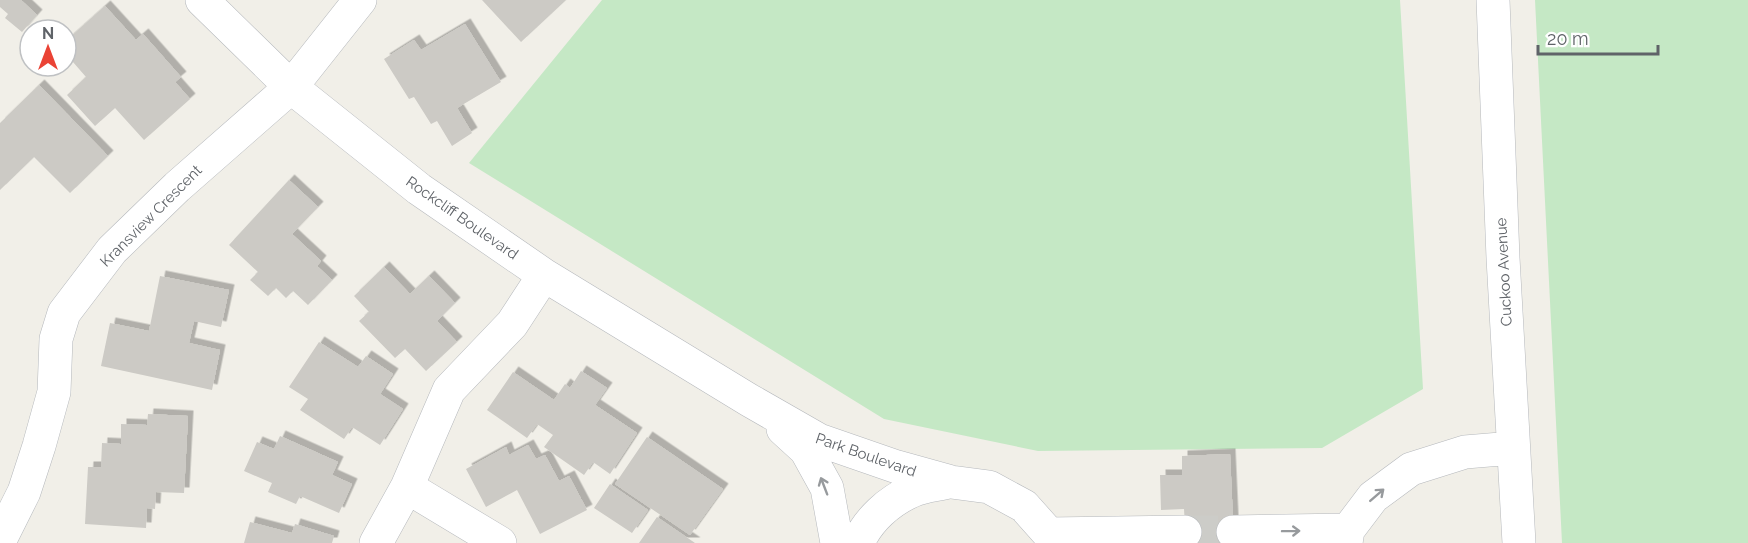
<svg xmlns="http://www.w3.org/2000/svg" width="1748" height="543" viewBox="0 0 1748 543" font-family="Raleway,sans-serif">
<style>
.green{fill:#c5e8c5}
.building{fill:#cccac5;filter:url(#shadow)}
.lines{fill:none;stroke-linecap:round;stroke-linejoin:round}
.minor-tunnel{stroke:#ccccc8;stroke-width:33;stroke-dasharray:33 16;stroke-linecap:butt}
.minor-casing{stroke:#b5b8bc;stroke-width:34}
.minor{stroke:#fff;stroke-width:33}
.oneway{stroke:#979a9d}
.labels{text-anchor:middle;stroke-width:4.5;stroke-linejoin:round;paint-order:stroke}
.street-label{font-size:15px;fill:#5f6368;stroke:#fff}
</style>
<defs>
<filter id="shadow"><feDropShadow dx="5.5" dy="-5.5" stdDeviation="0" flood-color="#0004"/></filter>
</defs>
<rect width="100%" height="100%" fill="#f1efe8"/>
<path class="green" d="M 602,0 L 1400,0 L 1423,389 L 1322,448 L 1038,451 L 884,419 L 469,163 Z
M 1535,0 L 1748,0 L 1748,543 L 1562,543 Z"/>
<path class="building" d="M 0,0 L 21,0 L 37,15 L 22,32 L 5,18 L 8,14 L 0,7 Z
M 482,0 L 566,0 L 521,42 Z
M 105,6 L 136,40 L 143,34 L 181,77 L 175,82 L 190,99 L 144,140 L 115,108 L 95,126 L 67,95 L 86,77 L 66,54 L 66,41 Z
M 465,24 L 501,82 L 457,108 L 472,133 L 452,146 L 437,121 L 431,124 L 414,97 L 409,99 L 384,59 L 414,40 L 421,50 Z
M 39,85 L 108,156 L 70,193 L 34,157 L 0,190 L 0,123 Z
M 289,180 L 318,207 L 292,234 L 321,261 L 317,266 L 332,280 L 308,305 L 293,291 L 286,298 L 276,288 L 268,296 L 250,280 L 258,272 L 229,245 Z
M 384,267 L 410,294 L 429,276 L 455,303 L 437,321 L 457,342 L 426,371 L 405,349 L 395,358 L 359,321 L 369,312 L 354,296 Z
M 160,276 L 229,290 L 221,327 L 194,321 L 189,343 L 220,350 L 212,390 L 101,366 L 110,323 L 149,331 Z
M 319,342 L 358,367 L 366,356 L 393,374 L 380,394 L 403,409 L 380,445 L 352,427 L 344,439 L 300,410 L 308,399 L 289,387 Z
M 581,371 L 607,388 L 595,405 L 637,433 L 610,474 L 593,462 L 584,475 L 544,447 L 553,435 L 537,424 L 527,438 L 487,410 L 513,372 L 554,400 L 565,384 L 570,388 Z
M 148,414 L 188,416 L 184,493 L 156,492 L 155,509 L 147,508 L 146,528 L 85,524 L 88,467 L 101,467 L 102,443 L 121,444 L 121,424 L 147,425 Z
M 280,436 L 338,462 L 332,475 L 352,484 L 339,513 L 300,496 L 296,504 L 268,492 L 272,483 L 244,471 L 257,442 L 274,449 Z
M 647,437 L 723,489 L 690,535 L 615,484 Z
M 528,445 L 536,459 L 545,455 L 559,481 L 569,476 L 587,510 L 540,534 L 517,490 L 486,507 L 466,469 L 506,447 L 509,455 Z
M 1230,454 L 1234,543 L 1186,543 L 1184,509 L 1161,510 L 1160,475 L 1182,475 L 1182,456 Z
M 610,484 L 648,510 L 632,533 L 594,508 Z
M 657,517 L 695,543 L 639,543 Z
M 250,522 L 292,533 L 295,524 L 334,536 L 332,543 L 244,543 Z"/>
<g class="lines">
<path class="minor-tunnel" d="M 1185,532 L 1233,532"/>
<defs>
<path id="minor" d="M 202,0 L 291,87 L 419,189 L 544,275 L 749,400 L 819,440 L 897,467 L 951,482 L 989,487 L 1024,506 L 1049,534 L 1053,543
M 1493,0 L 1503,258 L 1519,543
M 783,429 L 806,450 L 827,488 L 837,543
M 407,487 L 500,543
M 1233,532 L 1348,530
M 1049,534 L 1185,532
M 0,540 L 24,492 L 39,446 L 54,392 L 56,339 L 64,313 L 112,250 L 177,187 L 291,87 L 360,0
M 376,543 L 407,487 L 449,390 L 512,324 L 544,275
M 858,543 C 868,520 889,501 912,491 C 923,486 937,485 949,482
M 1346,543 L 1348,530 L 1373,497 L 1411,469 L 1465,452 L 1513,448"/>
</defs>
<use href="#minor" class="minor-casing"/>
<use href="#minor" class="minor"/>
</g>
<defs><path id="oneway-shaft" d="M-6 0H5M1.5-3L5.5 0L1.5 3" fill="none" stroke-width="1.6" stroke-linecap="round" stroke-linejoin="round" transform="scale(1.5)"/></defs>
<g class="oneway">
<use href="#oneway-shaft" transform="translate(824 486) rotate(-111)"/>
<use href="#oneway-shaft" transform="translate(1377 495) rotate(-41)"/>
<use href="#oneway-shaft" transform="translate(1291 531) rotate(-1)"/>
</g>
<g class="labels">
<g class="street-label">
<text transform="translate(151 216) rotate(-45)" y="5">Kransview Crescent</text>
<text transform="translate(462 218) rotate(35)" y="5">Rockcliff Boulevard</text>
<text transform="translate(1504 272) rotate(-93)" y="5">Cuckoo Avenue</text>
<text transform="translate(866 455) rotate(19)" y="5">Park Boulevard</text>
</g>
</g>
<g transform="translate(48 48)"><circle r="28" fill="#ffffff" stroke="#bfc1c3" stroke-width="1.5"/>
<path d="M0-4.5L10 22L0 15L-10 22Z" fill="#ea4335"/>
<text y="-9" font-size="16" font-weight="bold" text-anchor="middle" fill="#5f6368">N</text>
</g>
<path d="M1538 45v9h120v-9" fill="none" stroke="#5f6368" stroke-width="3"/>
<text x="1547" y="45" font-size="18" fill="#5f6368" stroke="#ffffff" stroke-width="4.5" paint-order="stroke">20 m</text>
</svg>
